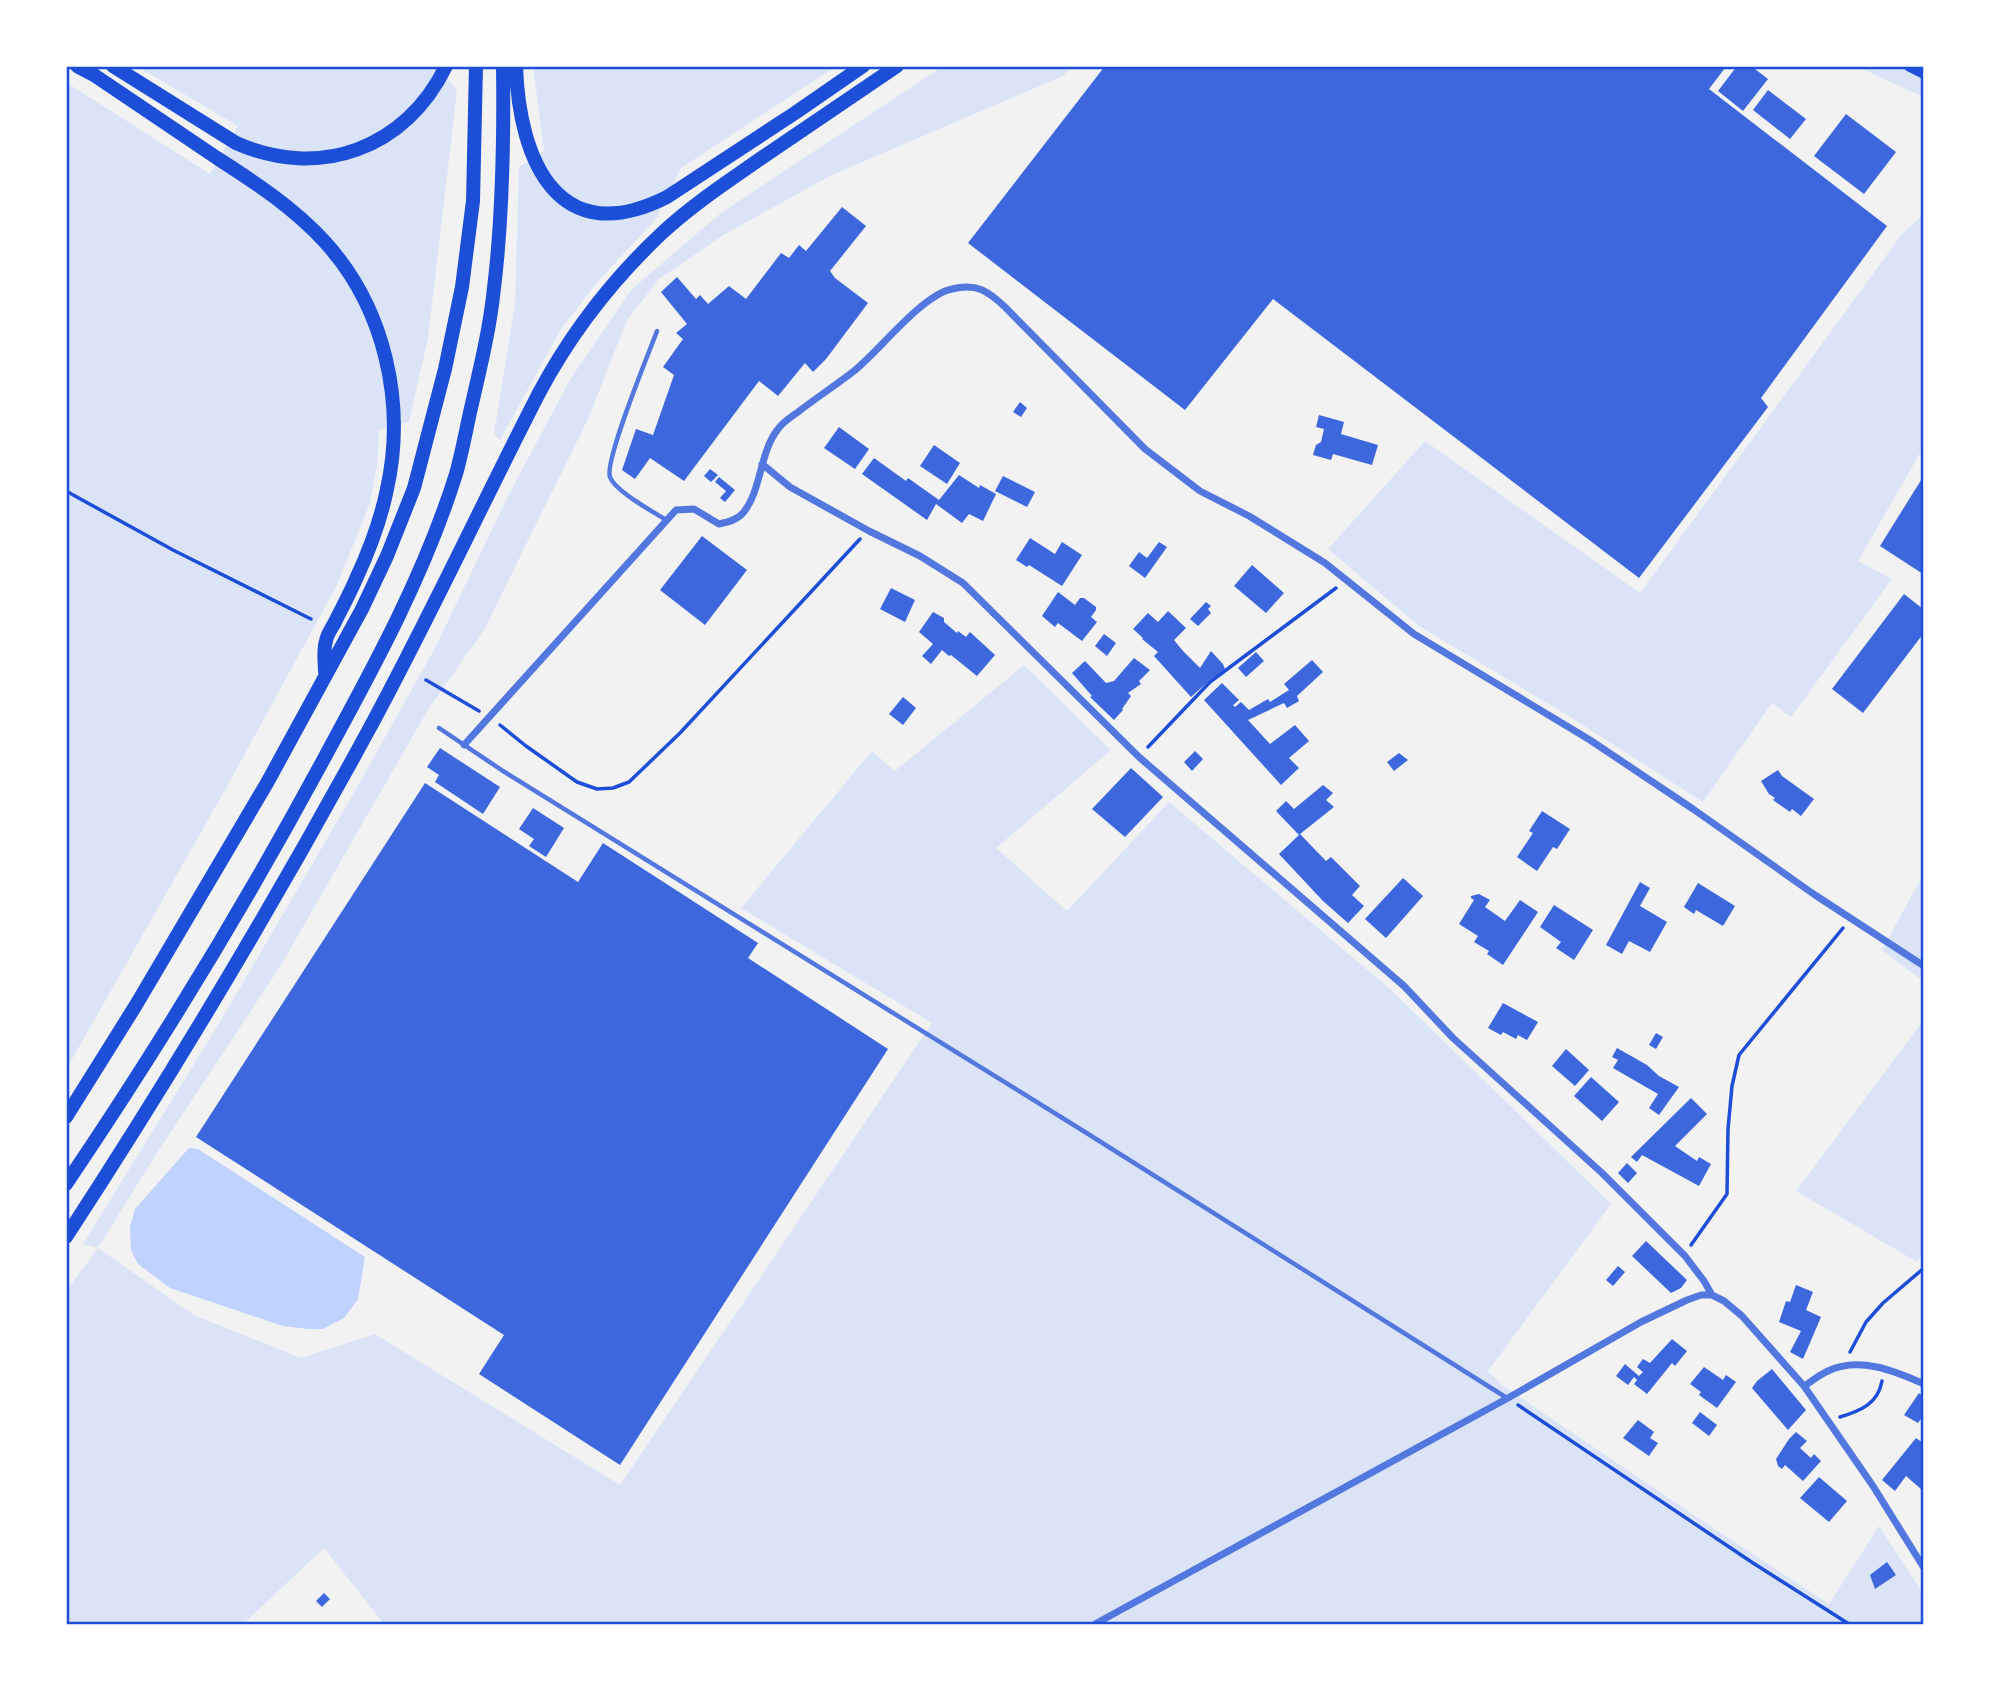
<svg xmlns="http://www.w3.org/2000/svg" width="1990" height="1691" viewBox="0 0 1990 1691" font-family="Signika,sans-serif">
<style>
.green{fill:#dbe4f7}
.water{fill:#bfd3fe}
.building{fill:#3d67dc}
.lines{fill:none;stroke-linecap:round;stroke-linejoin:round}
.path{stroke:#1d4ed8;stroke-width:3.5}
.service{stroke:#5277de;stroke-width:4.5}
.minor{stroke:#5277de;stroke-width:7}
.secondary{stroke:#1d4ed8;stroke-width:12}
.trunk{stroke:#1d4ed8;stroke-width:14}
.neatline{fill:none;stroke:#1d4ed8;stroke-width:2.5}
</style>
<rect width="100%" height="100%" fill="#f2f2f2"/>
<path class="green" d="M 943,66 L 1071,67 L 1063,76 L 830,176 L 725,234 L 659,279 L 627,320 L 588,419 L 484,630 L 429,708 L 281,965 L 155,1156 L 98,1248 L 194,1315 L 301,1358 L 375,1334 L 620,1485 L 932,1023 L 741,908 L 872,751 L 895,771 L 1024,665 L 1111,750 L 996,848 L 1067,911 L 1169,802 L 1390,989 L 1611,1204 L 1488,1371 L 1502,1385 L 1704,1522 L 1829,1604 L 1879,1526 L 1924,1595 L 1923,1624 L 384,1624 L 324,1548 L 243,1624 L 67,1624 L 67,1290 L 98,1248 L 83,1244 L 220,1022 L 355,791 L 436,646 L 509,494 L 571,378 L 632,289 L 721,213 Z
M 138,67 L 439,67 L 457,91 L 428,338 L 409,422 L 379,430 L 377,466 L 369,506 L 336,587 L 225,790 L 67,1068 L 67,83 L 210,174 L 238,126 Z
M 533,67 L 835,67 L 681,168 L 656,219 L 599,280 L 561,329 L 500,440 L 494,434 L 515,303 L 519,167 L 544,151 Z
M 1858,67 L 1923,67 L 1923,97 Z
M 1923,215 L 1923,448 L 1858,561 L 1892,579 L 1791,717 L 1772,703 L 1703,802 L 1567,715 L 1419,626 L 1328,549 L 1425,441 L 1640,593 L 1902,234 Z
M 1923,875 L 1923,981 L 1882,950 Z
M 1923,1021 L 1924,1249 L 1917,1262 L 1796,1191 Z"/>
<path class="water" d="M 189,1148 L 198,1149 L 365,1257 L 358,1299 L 344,1318 L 323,1329 L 308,1329 L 283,1326 L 170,1288 L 138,1264 L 131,1250 L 130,1227 L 135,1209 Z"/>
<path class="building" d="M 1105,66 L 1724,66 L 1725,68 L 1709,89 L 1887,226 L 1761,398 L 1768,407 L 1639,578 L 1273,299 L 1185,410 L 968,243 Z
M 1737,66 L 1751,66 L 1768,79 L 1743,111 L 1718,91 Z
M 1768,90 L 1806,119 L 1790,139 L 1753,110 Z
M 1846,114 L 1896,152 L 1864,194 L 1814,156 Z
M 842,207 L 866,226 L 830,271 L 835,278 L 868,303 L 826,359 L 813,372 L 805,363 L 778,396 L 759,381 L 684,481 L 650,458 L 635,479 L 622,470 L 636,429 L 653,435 L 674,375 L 663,367 L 683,339 L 676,333 L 687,324 L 661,292 L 677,277 L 696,299 L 700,295 L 708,304 L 729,286 L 746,299 L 781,253 L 789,258 L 799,245 L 806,251 Z
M 1020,402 L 1027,408 L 1021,417 L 1013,412 Z
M 1319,415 L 1344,422 L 1341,434 L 1378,445 L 1372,465 L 1333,454 L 1331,460 L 1313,455 L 1316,445 L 1321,442 L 1324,429 L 1316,427 Z
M 839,427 L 869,449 L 855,469 L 824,448 Z
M 934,445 L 960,463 L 947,484 L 920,466 Z
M 874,458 L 906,481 L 908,478 L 939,500 L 959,475 L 979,488 L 980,485 L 996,494 L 983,521 L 969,514 L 962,523 L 936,504 L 927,520 L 862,474 Z
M 710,469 L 718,475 L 711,482 L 704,476 Z
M 1003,476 L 1035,492 L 1027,507 L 995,491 Z
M 719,477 L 735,490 L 725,502 L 720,498 L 726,491 L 715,482 Z
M 1923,477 L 1923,574 L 1880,546 Z
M 702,536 L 747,570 L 705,625 L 660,590 Z
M 1030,538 L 1055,554 L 1062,542 L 1082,555 L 1062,586 L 1029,565 L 1027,567 L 1016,560 Z
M 1159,542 L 1167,547 L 1145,578 L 1129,566 L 1139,552 L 1147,558 Z
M 1252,565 L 1284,593 L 1266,613 L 1234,586 Z
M 891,588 L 915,600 L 905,622 L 880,609 Z
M 1058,592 L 1075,605 L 1080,598 L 1084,598 L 1096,607 L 1096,610 L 1091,617 L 1097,622 L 1082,641 L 1058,623 L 1055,627 L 1042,616 Z
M 1904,594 L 1923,609 L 1923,634 L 1863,713 L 1832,689 Z
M 1206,602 L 1211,606 L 1208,609 L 1211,613 L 1198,626 L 1190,619 Z
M 1168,611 L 1186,628 L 1174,640 L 1183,651 L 1200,668 L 1211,651 L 1223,664 L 1225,669 L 1211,679 L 1191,697 L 1154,656 L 1158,652 L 1142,639 L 1143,638 L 1133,629 L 1148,613 L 1158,622 Z
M 933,612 L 944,618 L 944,622 L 957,633 L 958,631 L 966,637 L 970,632 L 995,655 L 977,676 L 951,655 L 949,656 L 942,650 L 931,664 L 922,656 L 933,644 L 919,632 Z
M 1104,634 L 1116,643 L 1107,656 L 1095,646 Z
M 1256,652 L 1264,661 L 1246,677 L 1238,668 Z
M 1134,658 L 1150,670 L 1139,681 L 1141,684 L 1128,693 L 1131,696 L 1122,709 L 1123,710 L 1114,720 L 1090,697 L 1092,696 L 1072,673 L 1085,661 L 1106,683 L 1114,681 Z
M 1312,660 L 1323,672 L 1297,696 L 1299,701 L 1287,708 L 1284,703 L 1248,720 L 1270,744 L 1295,725 L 1309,741 L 1289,758 L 1299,768 L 1281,785 L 1204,700 L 1222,683 L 1239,700 L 1233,705 L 1235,707 L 1241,702 L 1249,710 L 1268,699 L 1270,702 L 1289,690 L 1284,684 Z
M 903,697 L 916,708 L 903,725 L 889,714 Z
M 440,748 L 500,787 L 483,814 L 435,782 L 439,775 L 427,767 Z
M 1195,751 L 1203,759 L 1192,771 L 1184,762 Z
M 1399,753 L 1408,760 L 1394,771 L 1387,762 Z
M 1131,768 L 1163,797 L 1125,837 L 1092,809 Z
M 1778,770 L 1782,776 L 1814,799 L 1801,816 L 1792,809 L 1790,812 L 1773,800 L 1775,798 L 1769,794 L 1761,781 Z
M 425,783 L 578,882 L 603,843 L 758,943 L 748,958 L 888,1049 L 620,1465 L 479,1374 L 504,1335 L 196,1137 Z
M 1323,785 L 1333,793 L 1326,800 L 1334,807 L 1300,834 L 1326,861 L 1331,857 L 1360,886 L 1352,895 L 1364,906 L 1348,923 L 1323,901 L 1279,854 L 1299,835 L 1276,811 L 1286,801 L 1294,809 Z
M 533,808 L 564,828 L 546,857 L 529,846 L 534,839 L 519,829 Z
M 1542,811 L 1570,829 L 1557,849 L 1553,847 L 1537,871 L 1517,857 L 1533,833 L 1529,831 Z
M 1403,878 L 1423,896 L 1386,938 L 1365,919 Z
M 1640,882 L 1650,888 L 1640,906 L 1667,922 L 1650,952 L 1629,941 L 1622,954 L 1606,945 Z
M 1698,883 L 1735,906 L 1723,926 L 1696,910 L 1694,914 L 1684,907 Z
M 1479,894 L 1490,900 L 1485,907 L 1505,921 L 1520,900 L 1538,912 L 1503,965 L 1487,954 L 1489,951 L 1474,942 L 1478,936 L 1459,924 L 1474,900 L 1471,898 L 1471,896 Z
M 1554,905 L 1593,930 L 1574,960 L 1556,948 L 1561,942 L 1540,927 Z
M 1503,1003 L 1538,1022 L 1527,1040 L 1518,1035 L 1516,1039 L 1503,1032 L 1501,1035 L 1488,1028 Z
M 1656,1033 L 1663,1037 L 1656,1049 L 1649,1045 Z
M 1617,1048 L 1647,1065 L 1659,1076 L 1679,1087 L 1659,1115 L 1649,1108 L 1658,1094 L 1613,1068 L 1618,1060 L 1612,1057 Z
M 1566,1049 L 1589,1070 L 1575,1086 L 1552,1066 Z
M 1591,1077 L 1619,1102 L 1602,1121 L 1574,1096 Z
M 1691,1098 L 1707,1114 L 1675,1146 L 1697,1161 L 1699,1157 L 1711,1164 L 1699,1186 L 1642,1155 L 1637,1162 L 1631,1157 Z
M 1627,1163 L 1637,1173 L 1628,1183 L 1618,1173 Z
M 1646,1241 L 1687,1280 L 1681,1288 L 1671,1293 L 1632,1256 Z
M 1618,1266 L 1625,1272 L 1613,1286 L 1606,1280 Z
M 1796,1285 L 1813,1292 L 1806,1310 L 1821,1317 L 1803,1359 L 1790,1352 L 1801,1331 L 1779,1322 L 1786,1301 L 1790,1302 Z
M 1672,1339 L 1687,1351 L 1675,1366 L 1672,1363 L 1647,1394 L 1634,1384 L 1637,1380 L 1634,1377 L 1628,1385 L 1616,1376 L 1625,1364 L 1639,1376 L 1643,1372 L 1637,1367 L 1643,1359 L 1650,1363 Z
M 1704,1367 L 1723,1380 L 1726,1375 L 1736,1382 L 1717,1408 L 1699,1395 L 1701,1392 L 1690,1384 Z
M 1772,1369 L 1806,1410 L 1788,1430 L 1752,1388 L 1757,1381 Z
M 1919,1393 L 1923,1396 L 1923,1416 L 1918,1423 L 1904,1415 Z
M 1700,1412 L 1717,1425 L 1709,1436 L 1692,1423 Z
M 1638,1420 L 1654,1432 L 1650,1438 L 1658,1443 L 1649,1456 L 1623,1438 Z
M 1796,1432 L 1807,1441 L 1800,1448 L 1811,1458 L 1814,1454 L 1821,1461 L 1803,1481 L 1785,1465 L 1782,1469 L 1778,1466 L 1776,1459 L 1789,1439 Z
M 1916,1438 L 1923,1443 L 1923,1486 L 1921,1489 L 1906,1476 L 1895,1491 L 1882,1480 Z
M 1819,1477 L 1847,1501 L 1829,1522 L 1800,1498 Z
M 1887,1562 L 1896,1575 L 1875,1589 L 1870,1575 Z
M 324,1593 L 330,1599 L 322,1607 L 316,1601 Z"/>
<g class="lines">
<path class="path" d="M 66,491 L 173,550 L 311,619
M 426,680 L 479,711
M 500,725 L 526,746 L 577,782 L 597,789 L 613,788 L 629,782 L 680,733 L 860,539
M 1148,747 L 1210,682 L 1336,588
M 1691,1245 L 1727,1194 L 1728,1129 L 1732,1086 L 1739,1055 L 1843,928
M 1850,1352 L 1866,1322 L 1883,1303 L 1924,1268
M 1518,1405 L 1753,1563 L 1849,1624
M 1840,1417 C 1860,1411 1878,1404 1882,1381"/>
<path class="service" d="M 657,331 C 649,353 604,461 610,477 C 615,491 652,511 666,520
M 439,728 L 503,771 L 1085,1132 L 1507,1398"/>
<path class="minor" d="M 762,464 L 790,487 L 869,531 L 920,556 L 963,583 L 1139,757 L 1404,986 L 1453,1038 L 1602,1173 L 1685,1256 L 1704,1281 L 1712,1295 L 1724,1301 L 1742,1316 L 1804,1386 L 1873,1486 L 1924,1568
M 464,745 L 676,510 L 694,509 L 719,524 C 728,522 737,520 743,513 C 762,490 759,453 778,429 C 783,422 791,417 798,412 C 816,398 836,385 854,371 C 880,350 922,295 952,289 C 977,283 988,291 1005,307 L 1145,449 L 1200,491 L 1249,516 L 1325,563 L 1414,634 L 1590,740 L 1693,809 L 1815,895 L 1924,966
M 1804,1386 C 1812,1381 1819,1375 1828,1371 C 1859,1356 1895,1371 1924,1384
M 1095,1624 L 1508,1398 L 1641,1322 L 1687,1300 L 1701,1295 L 1712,1295"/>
<path class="secondary" d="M 1910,66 L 1924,73"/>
<path class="trunk" d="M 77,66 L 94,75 C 135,103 176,130 217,158 C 256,183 294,208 325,242 C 385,308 406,403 387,489 C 381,519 369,551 356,579 C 350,593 342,608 335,622 C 332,628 327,634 326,641 C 323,650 325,663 325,672
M 113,66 L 236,143 C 319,180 406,149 446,66
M 516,66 C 519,160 558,252 667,197 L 795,113 L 863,66
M 66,1117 L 136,1005 L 267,783 L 362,609 L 387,556 L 414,488 L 445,369 L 462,287 L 473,201 L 476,66
M 66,1184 C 160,1045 248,900 327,753 C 376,663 425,573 456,474 C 462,453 466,430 471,408 C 480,369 490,328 494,288 C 503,214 504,140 503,66
M 66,1237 C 173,1073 274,904 367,733 C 428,621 481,506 539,393 C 571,333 612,280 662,233 C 692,205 727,182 760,159 C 806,128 852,97 897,66"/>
</g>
<rect width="1990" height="1691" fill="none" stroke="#ffffff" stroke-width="136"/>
<rect x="68" y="68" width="1854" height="1555" class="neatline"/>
</svg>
